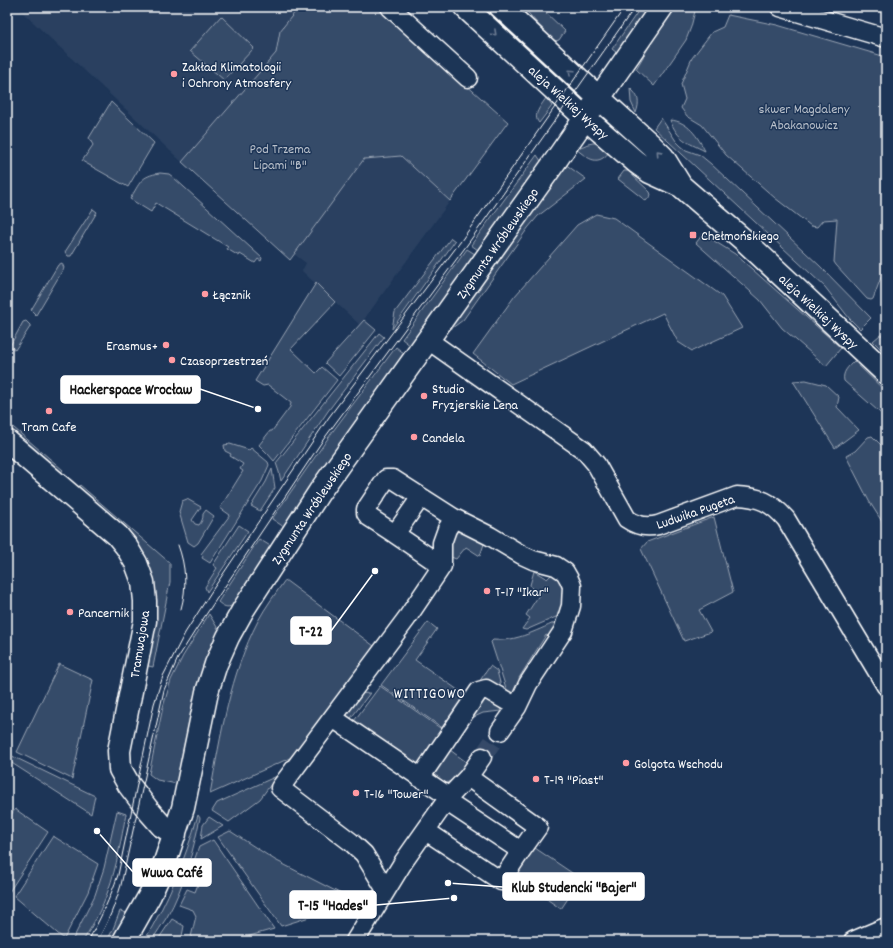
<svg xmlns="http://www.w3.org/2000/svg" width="893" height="948" viewBox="0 0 893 948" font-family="Dekko,sans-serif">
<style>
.built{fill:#2a4161}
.green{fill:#364b69;stroke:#9aa5b4}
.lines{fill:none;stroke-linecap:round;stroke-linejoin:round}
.street-tunnel{stroke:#344968;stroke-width:18;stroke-dasharray:18 9;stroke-linecap:butt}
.street-casing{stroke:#fff;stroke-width:21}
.secondary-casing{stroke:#fff;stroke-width:25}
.street{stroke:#1d3557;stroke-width:18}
.secondary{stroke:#1d3557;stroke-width:22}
.tram{stroke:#fff;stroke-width:1}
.oneway{stroke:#6c7c92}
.poi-dot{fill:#ff9aa2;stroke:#1d3557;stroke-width:1.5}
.labels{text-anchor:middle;stroke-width:3;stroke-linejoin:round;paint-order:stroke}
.poi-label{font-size:14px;fill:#fff;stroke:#1d3557;text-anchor:start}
.street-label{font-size:14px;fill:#fff;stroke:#1d3557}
.park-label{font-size:14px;fill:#b9c0ca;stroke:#1d3557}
.neighbourhood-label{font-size:15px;letter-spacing:1px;fill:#fff;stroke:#1d3557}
.leader{fill:none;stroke:#fff;stroke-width:1.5}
.callout-dot{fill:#fff;stroke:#1d3557;stroke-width:1.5}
.callout{fill:#fff;stroke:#fff;stroke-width:1.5}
.callout-label{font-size:15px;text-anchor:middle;font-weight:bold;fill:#111}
</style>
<rect width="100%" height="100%" fill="#1d3557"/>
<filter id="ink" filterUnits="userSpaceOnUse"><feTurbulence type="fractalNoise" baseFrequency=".025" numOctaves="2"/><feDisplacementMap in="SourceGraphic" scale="8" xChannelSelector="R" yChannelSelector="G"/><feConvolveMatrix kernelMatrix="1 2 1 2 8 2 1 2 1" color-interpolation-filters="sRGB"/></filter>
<g filter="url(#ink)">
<path class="built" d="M 17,7 L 299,7 L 280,31 L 276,53 L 182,162 Z
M 401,156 L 450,201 L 360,325 L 302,271 L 306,263 L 294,254 L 364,159 Z"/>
<path class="green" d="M 299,7 L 381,7 L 429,52 L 508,122 L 450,201 L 401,156 L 364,159 L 290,260 L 182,162 L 276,53 L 280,31 Z
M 523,7 L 540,7 L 565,31 L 559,40 L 555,41 L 550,38 Z
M 641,7 L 649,7 L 617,53 L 612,49 Z
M 679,7 L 696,7 L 691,27 L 686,40 L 654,86 L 636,69 L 654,38 L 675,9 Z
M 728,15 L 777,25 L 886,57 L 886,264 L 873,299 L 871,300 L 867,299 L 836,265 L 834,262 L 837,219 L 823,220 L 817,227 L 811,226 L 775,198 L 726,155 L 702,125 L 687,116 L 681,108 L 685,99 L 681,84 L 692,58 L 712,32 L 723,27 Z
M 221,16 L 254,48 L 224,80 L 190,51 Z
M 630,88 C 639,96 640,102 636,113 L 631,102 Z
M 546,98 L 552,106 L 539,123 C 532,115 541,106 546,98 Z
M 111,102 L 154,143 L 128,187 L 82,161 L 93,145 L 89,138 Z
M 661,118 L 676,141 L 681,146 L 686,150 L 700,155 L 711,164 L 820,266 L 871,318 L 860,329 L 849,318 L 825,287 L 654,128 Z
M 670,120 C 688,121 698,137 705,151 C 687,142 678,140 670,120 Z
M 593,143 L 600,143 L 611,150 C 598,167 590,160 576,149 L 588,144 Z
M 537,155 L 541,161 L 539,167 L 478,250 L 471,245 Z
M 565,164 L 586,179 L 538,216 L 528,228 L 463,320 L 444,334 Z
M 624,171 L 628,171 L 650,192 L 651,195 L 646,201 L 618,179 Z
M 160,173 L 169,174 L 173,177 L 262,258 L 261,261 L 258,259 L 255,263 L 240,254 L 239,256 L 227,249 L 228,247 L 156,203 L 151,212 L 130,199 C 140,183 140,176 160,173 Z
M 93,209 L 97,212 L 71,256 L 68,256 L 65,252 Z
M 596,214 L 614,218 L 722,296 L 742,328 L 692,351 L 678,342 L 663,313 L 511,384 L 473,354 L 514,297 L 577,225 Z
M 703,234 L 735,254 L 841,348 L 826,366 L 782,328 L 760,300 L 696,243 Z
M 451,238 L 455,241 L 392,329 L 395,312 Z
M 467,249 L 475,254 L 411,346 L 402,339 Z
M 62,263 L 64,268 L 36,315 L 31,310 L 58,265 Z
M 316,283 L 335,302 L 291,349 L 316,373 L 322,367 L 337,380 L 274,461 L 268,454 L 259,445 L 270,431 L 272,431 L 290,407 L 291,403 L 268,385 L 263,386 L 255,381 Z
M 364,320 L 376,330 L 339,376 L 325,363 Z
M 26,321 L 30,325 L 30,327 L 15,350 L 10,346 L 23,322 Z
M 379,333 L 384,337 L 328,411 L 281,481 L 279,472 L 276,463 Z
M 880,335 L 886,335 L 886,354 L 873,341 Z
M 396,347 L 405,354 L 284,527 L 272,519 L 333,431 Z
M 854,361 L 886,392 L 886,418 L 844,381 C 842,372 848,367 854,361 Z
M 806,380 L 826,385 L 839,397 L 837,407 L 859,430 L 835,448 L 793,381 Z
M 7,422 L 63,470 L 58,477 L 7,432 Z
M 872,436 L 886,450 L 886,528 L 869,501 L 846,456 L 855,451 L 868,437 Z
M 230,444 L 249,450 L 251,448 L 268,462 L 269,465 L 262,481 L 210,563 L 202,558 L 203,556 L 201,554 L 230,515 L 220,508 L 243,471 L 240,469 L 243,464 L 230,456 L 231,454 L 225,451 L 224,445 Z
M 272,469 L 275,488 L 260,511 L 251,506 L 266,482 Z
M 80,485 L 170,563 L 170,582 L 153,667 L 144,665 L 153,599 L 75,491 Z
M 187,499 L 201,507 L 192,520 L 195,524 L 199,525 C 202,521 203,519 203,514 L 206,510 L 214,516 L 198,543 L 194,546 L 188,542 L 179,512 L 182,501 Z
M 714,517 L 733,592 L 699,610 L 711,632 L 684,641 L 641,549 L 647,542 Z
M 239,525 L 248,531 L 207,592 L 205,587 L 217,568 L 213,565 Z
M 463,529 L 482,540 L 484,544 L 480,556 L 466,547 L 456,559 L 451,557 L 448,551 L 451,534 L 457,530 Z
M 259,539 L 272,547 L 233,605 C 227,609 223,606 218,602 Z
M 534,571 L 547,579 L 553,573 C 569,587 564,595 563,614 L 526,630 L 522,629 L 530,618 L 526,615 L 539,595 L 533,590 L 530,585 Z
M 285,580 L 374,646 L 292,757 L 210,794 C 221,734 230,675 258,621 C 266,606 276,593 285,580 Z
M 209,614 L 220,632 L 199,684 L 193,705 L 177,784 L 157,780 L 149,774 L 163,707 L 171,680 L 183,656 Z
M 561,620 L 552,638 L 546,635 L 519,678 L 521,685 L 515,692 L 508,694 L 491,642 L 493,640 C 517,642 539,629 561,620 Z
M 428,622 L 437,629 L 415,660 L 468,697 L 444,729 L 381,685 Z
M 59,664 L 93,680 L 72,779 L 17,752 Z
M 490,666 L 497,671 L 503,694 L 479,682 Z
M 380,686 L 443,730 L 418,772 L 351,725 Z
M 370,693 L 348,722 L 346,712 L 356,694 Z
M 482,695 L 499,706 L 501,711 L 483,713 L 472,718 L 468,716 Z
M 450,750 L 469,764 C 464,770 452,784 443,783 C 439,783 434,780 430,779 Z
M 8,754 L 95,796 L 91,814 L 7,760 Z
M 277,776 L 260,799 L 229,822 L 212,811 L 217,803 Z
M 15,809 L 48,832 L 9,892 L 7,890 L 7,821 Z
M 117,811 L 126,814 C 121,840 117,866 108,891 C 102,908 93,925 83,941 L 72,941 L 95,895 L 104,868 Z
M 198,815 L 200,818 C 193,851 184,887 167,917 C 162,925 157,932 152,940 L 151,941 L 144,941 C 168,901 185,860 198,815 Z
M 209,817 L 223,826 L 201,839 L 203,825 Z
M 230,831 L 275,860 L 357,902 L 281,926 L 218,837 Z
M 53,836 L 98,864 L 88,892 L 64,939 L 14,896 Z
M 213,840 L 274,929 L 232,941 L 190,941 L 196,916 L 193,910 L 179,905 L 187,889 L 195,892 L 200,879 L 192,875 L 190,872 L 199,847 Z
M 535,848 L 581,879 L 561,909 L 515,877 Z
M 120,911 L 127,913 L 124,922 L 111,941 L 107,941 L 113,929 Z
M 172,919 L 184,926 L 181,941 L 157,941 Z"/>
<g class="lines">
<path class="street-tunnel" d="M 482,757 L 500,731"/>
<defs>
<path id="street" d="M 390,7 L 468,78
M 780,7 L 886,38
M 428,340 L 584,450 L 596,464 L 627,519 C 637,526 647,528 658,525 L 737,496 C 760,497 771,502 786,519 L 886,686
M 421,497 L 395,534 L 369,517 L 366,513 L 366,509 L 386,479 L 393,479 L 454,518 L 490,536 L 522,555 L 533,560 L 556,566 L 565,572 L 569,579 L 572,586 L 571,606 L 563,631 L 528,684 L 517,707 L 500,731
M 395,534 L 442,566
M 333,718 L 449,797
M 468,777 L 538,827 L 521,851
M 420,778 L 479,691 L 486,689 L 517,707
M 426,831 L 501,881 L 521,851 L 447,802
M 386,890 L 364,854 L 351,842 L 280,788 L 407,618 L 442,566 L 442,543 L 447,529 L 454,518
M 355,941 L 404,861 L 449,797 L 468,777 L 482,757
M 853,941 L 886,927"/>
<path id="secondary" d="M 465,7 L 585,118 L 636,162 L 650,172 L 681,186
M 501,7 L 599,98 L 651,145 L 663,157 L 681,186 L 746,242 L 886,373
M 7,441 L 117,535 L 126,546 L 136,563 L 143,582 L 145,601 L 145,621 L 119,751 L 120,769 L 129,785 L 148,810 L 162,826 L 175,834
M 124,941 L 150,895 L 165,862 L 183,808 L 207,692 L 216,664 L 228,637 L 243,610 L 320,491 L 554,163 L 662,7"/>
</defs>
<use href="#street" class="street-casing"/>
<use href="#secondary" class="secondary-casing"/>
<use href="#street" class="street"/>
<use href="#secondary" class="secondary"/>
<path class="tram" d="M 178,545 C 186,567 187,587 181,609
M 88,941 C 100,920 110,898 118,875 L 154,704 L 163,676 L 185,633 L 213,589 L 329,417 L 461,241 L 625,7
M 97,941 C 108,923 115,905 121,885 L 164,690 L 178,658 L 195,631 L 323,440 L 467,245 L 635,7"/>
</g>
<defs><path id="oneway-chevron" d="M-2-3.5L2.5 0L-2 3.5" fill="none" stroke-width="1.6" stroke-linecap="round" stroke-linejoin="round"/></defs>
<g class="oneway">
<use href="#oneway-chevron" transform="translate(494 33) rotate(43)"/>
<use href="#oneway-chevron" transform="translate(571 72) rotate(-137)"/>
<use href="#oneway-chevron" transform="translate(659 153) rotate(-132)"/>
</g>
</g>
<g class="poi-dot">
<circle cx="174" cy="74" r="4"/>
<rect x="689" y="231" width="8" height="8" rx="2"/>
<circle cx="205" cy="294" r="4"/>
<circle cx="166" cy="345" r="4"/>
<circle cx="172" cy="360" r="4"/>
<circle cx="424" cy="396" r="4"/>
<circle cx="49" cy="411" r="4"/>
<circle cx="414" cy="437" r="4"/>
<circle cx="487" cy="591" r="4"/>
<circle cx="70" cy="612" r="4"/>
<circle cx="626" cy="763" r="4"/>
<circle cx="536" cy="779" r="4"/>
<circle cx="356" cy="793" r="4"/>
</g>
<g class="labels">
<g class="poi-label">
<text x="182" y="71">Zakład Klimatologii<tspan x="182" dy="16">i Ochrony Atmosfery</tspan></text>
<text x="701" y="240">Chełmońskiego</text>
<text x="213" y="299">Łącznik</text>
<text x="158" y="350" text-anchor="end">Erasmus+</text>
<text x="180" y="365">Czasoprzestrzeń</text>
<text x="432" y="393">Studio<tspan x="432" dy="16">Fryzjerskie Lena</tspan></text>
<text x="49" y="431" text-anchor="middle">Tram Cafe</text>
<text x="422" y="442">Candela</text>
<text x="495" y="596">T-17 "Ikar"</text>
<text x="78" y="617">Pancernik</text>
<text x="634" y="768">Golgota Wschodu</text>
<text x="544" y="784">T-19 "Piast"</text>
<text x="364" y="798">T-16 "Tower"</text>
</g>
<g class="street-label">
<text transform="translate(569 102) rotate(42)" y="5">aleja Wielkiej Wyspy</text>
<text transform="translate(497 243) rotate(-55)" y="5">Zygmunta Wróblewskiego</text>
<text transform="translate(819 311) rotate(43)" y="5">aleja Wielkiej Wyspy</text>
<text transform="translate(311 508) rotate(-56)" y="5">Zygmunta Wróblewskiego</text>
<text transform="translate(695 511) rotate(-19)" y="5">Ludwika Pugeta</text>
<text transform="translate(139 644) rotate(-81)" y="5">Tramwajowa</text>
</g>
<g class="park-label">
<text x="804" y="113">skwer Magdaleny<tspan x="804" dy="16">Abakanowicz</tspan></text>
<text x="280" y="153">Pod Trzema<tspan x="280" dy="16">Lipami "B"</tspan></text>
</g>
<g class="neighbourhood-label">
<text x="430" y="698">WITTIGOWO</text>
</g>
</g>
<path class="leader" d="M258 409L200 389M375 571L331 631M97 831L133 872M448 883L503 887M454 898L376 905"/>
<g class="callout-dot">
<circle cx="258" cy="409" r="4"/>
<circle cx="375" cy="571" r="4"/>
<circle cx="97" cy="831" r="4"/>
<circle cx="448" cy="883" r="4"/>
<circle cx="454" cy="898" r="4"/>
</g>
<g class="callout">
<rect x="61" y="376" width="139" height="27" rx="4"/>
<rect x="291" y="617" width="40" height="27" rx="4"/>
<rect x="133" y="859" width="78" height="27" rx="4"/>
<rect x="503" y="873" width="141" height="27" rx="4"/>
<rect x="290" y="891" width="86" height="27" rx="4"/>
</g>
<g class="callout-label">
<text x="131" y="394">Hackerspace Wrocław</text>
<text x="311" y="636">T-22</text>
<text x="172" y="877">Wuwa Café</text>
<text x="574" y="892">Klub Studencki "Bajer"</text>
<text x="333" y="910">T-15 "Hades"</text>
</g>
<rect width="893" height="948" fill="none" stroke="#1d3557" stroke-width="24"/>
<rect x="12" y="12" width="869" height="924" fill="none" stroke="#fff" stroke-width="1.5" filter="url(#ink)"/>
</svg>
